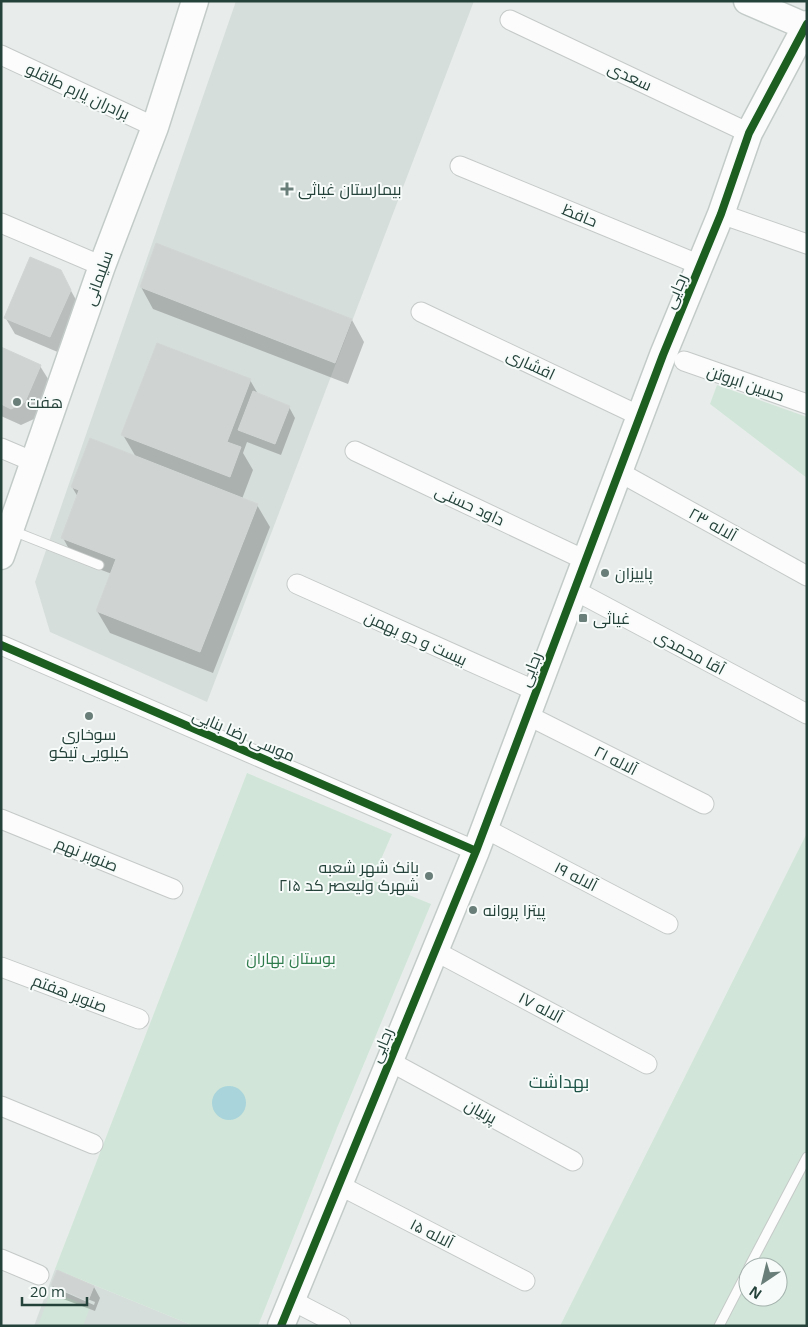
<svg xmlns="http://www.w3.org/2000/svg" width="808" height="1327" viewBox="0 0 808 1327" font-family="'Open Sans',Cairo,sans-serif">
<style>
.built{fill:#d6dedb}
.green{fill:#d1e6d8;fill-rule:evenodd}
.water{fill:#a9d4db}
.shadow{fill:#0003;fill-rule:evenodd}
.building{fill:#cfd4d2;stroke:#d1d6d4}
.lines{fill:none;stroke-linecap:round;stroke-linejoin:round}
.lane-casing{stroke:#c5cac8;stroke-width:11}
.street-casing{stroke:#c5cac8;stroke-width:21}
.secondary-casing{stroke:#c3cbc8;stroke-width:29}
.lane{stroke:#fcfcfc;stroke-width:9}
.street{stroke:#fcfcfc;stroke-width:19}
.secondary{stroke:#fcfcfc;stroke-width:26}
.cycleway-casing{stroke:#f7fbf9;stroke-width:11}
.cycleway{stroke:#1b5e20;stroke-width:8}
.poi-dot{fill:#697e78;stroke:#f7fbf9;stroke-width:2}
.labels{text-anchor:middle;stroke-width:4;stroke-linejoin:round;paint-order:stroke}
.street-label{font-size:16px;fill:#24423a;stroke:#f7fbf9}
.poi-label{font-size:16px;fill:#24423a;stroke:#f7fbf9;text-anchor:start}
.park-label{font-size:16px;fill:#2d7a4b;stroke:#f7fbf9}
.neighbourhood-label{font-size:18px;fill:#1f5548;stroke:#f7fbf9}
</style>
<rect width="100%" height="100%" fill="#e8edeb"/>
<path class="built" d="M 236,1 L 474,1 L 207,702 L 50,632 L 35,582 Z
M 55,1269 L 194,1326 L 34,1326 Z"/>
<path class="green" d="M 717,385 L 807,417 L 807,478 L 710,404 Z
M 247,773 L 392,834 L 372,880 L 431,904 L 337,1128 L 258,1326 L 194,1326 L 55,1269 Z
M 807,833 L 807,1326 L 560,1326 ZM 748,1267 L 778,1267 L 778,1297 L 748,1297 Z
M 51,1291 L 90,1307 L 83,1326 L 38,1326 Z"/>
<path class="water" d="M212 1103a17 17 0 1 1 34 0a17 17 0 1 1-34 0Z"/>
<path class="shadow" d="M 157,245 L 352,320 L 364,342 L 348,384 L 153,309 L 141,287 Z
M 60,271 L 80,307 L 60,353 L 15,334 L 5,317 Z
M 1,349 L 40,366 L 50,382 L 34,419 L 21,425 L 1,416 Z
M 250,380 L 258,394 L 289,407 L 295,418 L 281,455 L 247,442 L 243,453 L 253,470 L 242,499 L 257,505 L 270,527 L 213,673 L 110,633 L 97,611 L 112,574 L 75,560 L 63,538 L 78,497 L 72,487 L 136,457 L 123,435 Z
M 57,1272 L 94,1287 L 100,1298 L 95,1311 L 58,1297 L 52,1285 ZM 60,1288 L 95,1302 L 94,1305 L 60,1290 Z"/>
<path class="building" d="M 156,243 L 352,319 L 335,363 L 140,287 Z
M 30,257 L 61,270 L 71,290 L 50,337 L 4,318 Z
M 157,343 L 251,379 L 227,442 L 241,447 L 230,477 L 121,435 Z
M 1,347 L 41,365 L 25,402 L 11,409 L 1,404 Z
M 253,391 L 290,406 L 275,444 L 238,430 Z
M 90,438 L 258,504 L 200,652 L 96,611 L 116,559 L 61,538 L 79,490 L 71,487 Z
M 57,1270 L 94,1286 L 88,1301 L 51,1285 Z"/>
<g class="lines">
<defs>
<path id="lane" d="M 13,531 L 99,565
M 749,1267 L 807,1157
M 719,1326 L 748,1270"/>
<path id="street" d="M 510,20 L 749,133
M 1,55 L 155,127
M 460,166 L 700,265
M 721,214 L 807,244
M 1,223 L 102,266
M 421,312 L 640,416
M 684,361 L 807,404
M 1,448 L 34,462
M 355,451 L 585,560
M 619,472 L 807,576
M 297,584 L 536,691
M 574,590 L 807,714
M 1,645 L 476,851
M 527,715 L 704,804
M 1,819 L 173,889
M 484,828 L 668,924
M 435,951 L 647,1064
M 1,967 L 139,1019
M 389,1061 L 573,1161
M 1,1106 L 93,1144
M 339,1185 L 525,1281
M 1,1259 L 39,1275
M 291,1300 L 341,1326"/>
<path id="secondary" d="M 747,1 L 807,27
M 1,556 L 102,266 L 155,127 L 195,1
M 281,1326 L 476,851 L 663,355 L 721,214 L 749,133 L 807,24"/>
</defs>
<use href="#lane" class="lane-casing"/>
<use href="#street" class="street-casing"/>
<use href="#secondary" class="secondary-casing"/>
<use href="#lane" class="lane"/>
<use href="#street" class="street"/>
<use href="#secondary" class="secondary"/>
<defs>
<path id="cycleway" d="M 1,645 L 476,851
M 281,1326 L 476,851 L 663,355 L 721,214 L 749,133 L 807,24"/>
</defs>
<use href="#cycleway" class="cycleway-casing"/>
<use href="#cycleway" class="cycleway"/>
</g>
<g class="poi-dot">
<path d="M284.5 181.5h5v5h5v5h-5v5h-5v-5h-5v-5h5z"/>
<circle cx="17" cy="402" r="5"/>
<circle cx="605" cy="573" r="5"/>
<rect x="578" y="613" width="10" height="10" rx="2.5"/>
<circle cx="89" cy="716" r="5"/>
<circle cx="429" cy="876" r="5"/>
<circle cx="473" cy="910" r="5"/>
</g>
<g class="labels">
<g class="street-label">
<text transform="translate(630 76) rotate(25)" y="6">سعدی</text>
<text transform="translate(78 91) rotate(25)" y="6">برادران یارم طاقلو</text>
<text transform="translate(580 215) rotate(22)" y="6">حافظ</text>
<text transform="translate(98 278) rotate(-70)" y="6">سلیمانی</text>
<text transform="translate(675 291) rotate(-67)" y="6">رجایی</text>
<text transform="translate(531 364) rotate(25)" y="6">افشاری</text>
<text transform="translate(746 383) rotate(19)" y="6">حسین ابروتن</text>
<text transform="translate(470 505) rotate(25)" y="6">داود حسنی</text>
<text transform="translate(713 524) rotate(29)" y="6">آلاله ۲۳</text>
<text transform="translate(416 638) rotate(24)" y="6">بیست و دو بهمن</text>
<text transform="translate(690 652) rotate(28)" y="6">آقا محمدی</text>
<text transform="translate(530 669) rotate(-69)" y="6">رجایی</text>
<text transform="translate(244 735) rotate(23)" y="6">موسی رضا بنایی</text>
<text transform="translate(616 760) rotate(27)" y="6">آلاله ۲۱</text>
<text transform="translate(87 854) rotate(22)" y="6">صنوبر نهم</text>
<text transform="translate(576 876) rotate(27)" y="6">آلاله ۱۹</text>
<text transform="translate(70 993) rotate(21)" y="6">صنوبر هفتم</text>
<text transform="translate(541 1007) rotate(28)" y="6">آلاله ۱۷</text>
<text transform="translate(381 1045) rotate(-68)" y="6">رجایی</text>
<text transform="translate(481 1111) rotate(29)" y="6">پرنیان</text>
<text transform="translate(432 1233) rotate(27)" y="6">آلاله ۱۵</text>
</g>
<g class="poi-label">
<text x="298" y="195">بیمارستان غیاثی</text>
<text x="27" y="408">هفت</text>
<text x="615" y="579">پاییزان</text>
<text x="593" y="624">غیاثی</text>
<text x="89" y="740" text-anchor="middle">سوخاری<tspan x="89" dy="18">کیلویی تیکو</tspan></text>
<text x="419" y="873" text-anchor="end">بانک شهر شعبه<tspan x="419" dy="18">شهرک ولیعصر کد ۲۱۵</tspan></text>
<text x="483" y="916">پیتزا پروانه</text>
</g>
<g class="park-label">
<text x="291" y="964">بوستان بهاران</text>
</g>
<g class="neighbourhood-label">
<text x="559" y="1088">بهداشت</text>
</g>
</g>
<rect width="808" height="1327" fill="none" stroke="#24423a" stroke-width="5"/>
<g transform="translate(763 1282) rotate(215)"><circle r="24" fill="#f7fbf9" stroke="#a3b1ad"/>
<path d="M0-4L9 19L0 12L-9 19Z" fill="#697e78"/>
<text y="-8" font-size="14" font-weight="bold" text-anchor="middle" fill="#24423a">N</text>
</g>
<path d="M22 1297v8h65v-8" fill="none" stroke="#24423a" stroke-width="2.5"/>
<text x="30" y="1297" font-size="15" fill="#24423a" stroke="#f7fbf9" stroke-width="4" paint-order="stroke">20 m</text>
</svg>
